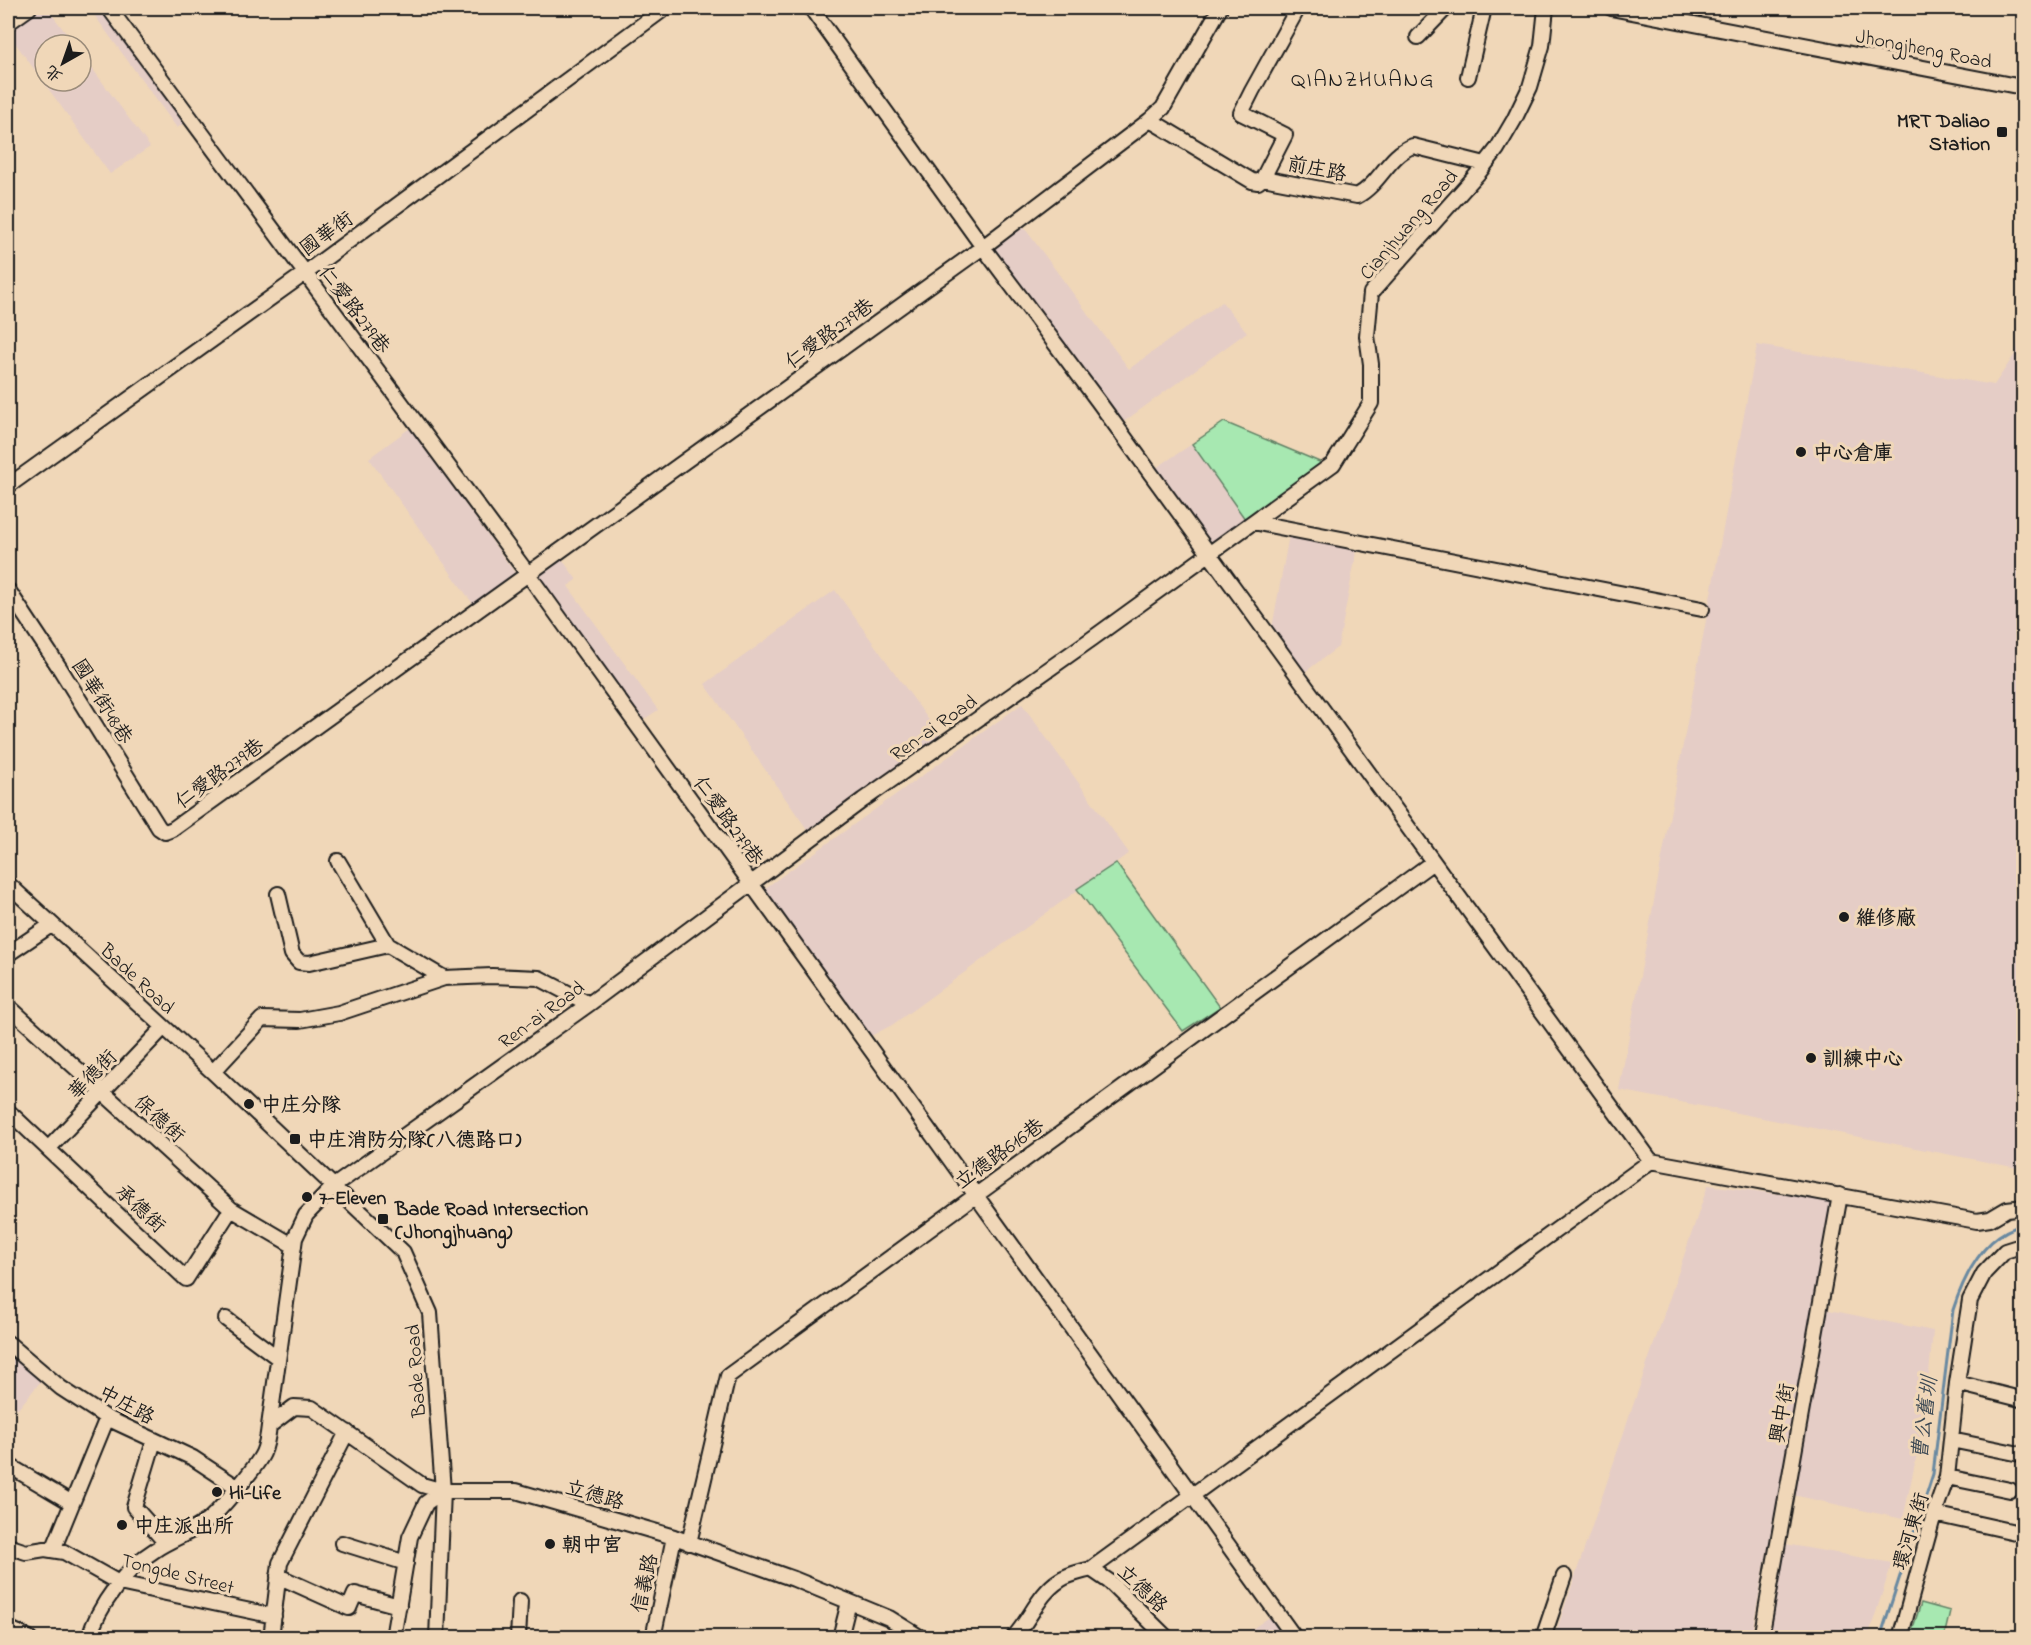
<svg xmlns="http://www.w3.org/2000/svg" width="2031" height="1645" viewBox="0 0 2031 1645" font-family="'Indie Flower','LXGW WenKai TC',sans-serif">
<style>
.built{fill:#e5cdc6}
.green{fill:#a7e8b1;stroke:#628266;stroke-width:1.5}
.water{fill:#9cd1fa;stroke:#6989a1;stroke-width:1.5}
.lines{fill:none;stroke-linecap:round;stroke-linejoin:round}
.stream{stroke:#6989a1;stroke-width:3}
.minor-casing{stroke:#1c1c1c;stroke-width:18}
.minor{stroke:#f0d7b8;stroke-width:14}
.poi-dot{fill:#1c1c1c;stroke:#f0d7b8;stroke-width:2}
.labels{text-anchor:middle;stroke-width:6;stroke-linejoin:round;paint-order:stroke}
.street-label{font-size:20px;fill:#1c1c1c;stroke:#f0d7b8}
.poi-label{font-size:20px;font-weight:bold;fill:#1c1c1c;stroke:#f0d7b8;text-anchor:start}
.water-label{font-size:21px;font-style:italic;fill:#3c4954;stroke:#f0d7b8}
.quarter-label{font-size:22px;letter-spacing:1.5px;fill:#1c1c1c;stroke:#f0d7b8}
</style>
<rect width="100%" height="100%" fill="#f0d7b8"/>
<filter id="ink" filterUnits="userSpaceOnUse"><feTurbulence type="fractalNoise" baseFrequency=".0167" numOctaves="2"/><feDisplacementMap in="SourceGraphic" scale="12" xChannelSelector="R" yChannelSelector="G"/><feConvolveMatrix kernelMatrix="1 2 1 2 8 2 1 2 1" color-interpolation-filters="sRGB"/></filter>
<g filter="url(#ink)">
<path class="built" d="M 36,8 L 47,8 L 75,45 L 45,45 L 45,81 L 81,81 L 81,53 L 150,147 L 110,174 L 8,33 L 8,29 Z
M 89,8 L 110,8 L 190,119 L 177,128 Z
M 1023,226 L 1129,369 L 1222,302 L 1247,332 L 1122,423 L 990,248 Z
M 2023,327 L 2023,1169 L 1619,1090 L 1757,345 L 1994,385 L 2017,351 Z
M 410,428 L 515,573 L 473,604 L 369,458 Z
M 1192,444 L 1245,519 L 1210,543 L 1156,468 Z
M 1289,535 L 1358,545 L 1338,647 L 1305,672 L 1272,628 Z
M 562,559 L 577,580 L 568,586 L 658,710 L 640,722 L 536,579 Z
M 835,590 L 941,737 L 809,832 L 705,684 Z
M 1022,704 L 1129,853 L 892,1025 L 869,1037 L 761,891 Z
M 1708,1185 L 1834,1201 L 1751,1637 L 1554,1638 Z
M 1824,1309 L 1933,1331 L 1925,1417 L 1903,1519 L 1793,1495 Z
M 8,1354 L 41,1381 L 18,1409 L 8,1400 Z
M 1785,1544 L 1892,1563 L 1868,1637 L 1768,1638 Z
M 1271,1616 L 1287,1638 L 1239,1638 Z"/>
<path class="green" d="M 1224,422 L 1322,463 L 1245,519 L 1192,444 Z
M 1116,863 L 1220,1007 L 1183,1031 L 1077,889 Z
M 1921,1603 L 1950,1611 L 1944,1637 L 1910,1637 Z"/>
<path class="water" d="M 868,1628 L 876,1628 L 895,1637 L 860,1637 L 862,1632 Z"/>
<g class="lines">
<path class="stream" d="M 1880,1638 L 1933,1474 L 1953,1310 C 1964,1276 1984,1233 2024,1225"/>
<defs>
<path id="minor" d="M 109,8 L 528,574 L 1295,1638
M 811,8 L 983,247 L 1098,401 L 1651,1161 L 1977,1221 L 1990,1219 L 2007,1209 L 2024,1207
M 1611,8 L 2017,86
M 8,23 L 29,8
M 1418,37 L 1446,8
M 1468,77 L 1484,8
M 1150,120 L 1252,181 L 1258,182 L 1263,178 L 1357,196 C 1380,184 1389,154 1413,146 L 1485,164
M 1263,178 L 1285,135 L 1241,113 L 1252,91 L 1298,8
M 8,486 L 304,274 L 665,8
M 1253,522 L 1702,609
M 8,590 L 59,667 L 159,828 L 165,832 L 173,829 L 983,247 L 1150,120 L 1163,108 L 1220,8
M 338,861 L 388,945 L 444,978
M 8,884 L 213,1072 L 403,1252 L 430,1313 L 443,1491 L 437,1638
M 278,894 L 292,954 L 299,962 L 309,963 L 388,945
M 8,954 L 51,925
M 8,1006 L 231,1209 L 294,1246
M 213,1072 L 262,1019 L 300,1020 L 339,1013 L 444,978 L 492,976 L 539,978 L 589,1004
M 8,1111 L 186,1279 L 231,1209
M 49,1148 L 164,1027
M 226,1319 L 278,1358
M 8,1343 L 61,1388 L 107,1418 L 193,1458 L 237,1487
M 1957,1383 L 2024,1400
M 269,1426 L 294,1407 L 312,1408 L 422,1485 L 443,1491 L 516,1491 L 674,1537 L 794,1579 L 889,1618 L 921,1638
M 1951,1440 L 2020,1454
M 154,1441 L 134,1507 L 166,1543
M 8,1465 L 72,1503
M 1947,1477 L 2010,1490
M 1934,1514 L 2024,1534
M 342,1543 L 406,1563
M 689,1543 L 728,1376 L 1433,862
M 8,1546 L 26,1552 L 45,1549 L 64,1552 L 119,1583 L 274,1616
M 53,1550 L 107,1418
M 1091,1569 L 1651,1161
M 278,1576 L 349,1608 L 355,1594 L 399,1606
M 8,1628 L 29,1638
M 89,1638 C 98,1606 127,1567 155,1550 C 171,1539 191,1533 207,1521 C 219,1512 257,1466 263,1453 C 267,1444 268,1435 269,1426 L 295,1238 L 306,1215 L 334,1186 L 589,1004 L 863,800 L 1093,638 L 1333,464 L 1371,403 L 1371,364 L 1367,336 L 1371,293 L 1480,171 L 1497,149 L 1514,120 L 1530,87 L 1542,46 L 1546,8
M 271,1638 L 280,1563 L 347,1432
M 393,1638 L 410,1537 L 426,1503 L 443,1491
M 518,1638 L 520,1601
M 653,1638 L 674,1537
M 840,1638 L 849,1602
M 1013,1638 C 1030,1620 1039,1593 1060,1580 C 1069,1574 1081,1572 1091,1569 L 1110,1582 L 1167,1638
M 1543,1638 L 1564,1576
M 1761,1638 L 1840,1195
M 1900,1638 L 1934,1514 L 1947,1477 L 1957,1383 L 1970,1300 L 1984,1273 L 2005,1251 L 2024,1245"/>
</defs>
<use href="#minor" class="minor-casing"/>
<use href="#minor" class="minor"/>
</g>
</g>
<g class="poi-dot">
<rect x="1996" y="126" width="12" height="12" rx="3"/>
<circle cx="1801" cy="452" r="6"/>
<circle cx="1844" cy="917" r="6"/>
<circle cx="1811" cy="1058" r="6"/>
<circle cx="249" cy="1104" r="6"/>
<rect x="289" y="1133" width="12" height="12" rx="3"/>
<circle cx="307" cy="1197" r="6"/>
<rect x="377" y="1213" width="12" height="12" rx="3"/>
<circle cx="217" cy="1492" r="6"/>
<circle cx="122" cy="1525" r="6"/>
<circle cx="550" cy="1544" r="6"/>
</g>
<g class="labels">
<g class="street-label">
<text transform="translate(1924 48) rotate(11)" y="7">Jhongjheng Road</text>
<text transform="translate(1317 168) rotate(11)" y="7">前庄路</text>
<text transform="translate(1408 224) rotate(-49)" y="7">Cianjhuang Road</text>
<text transform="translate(326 233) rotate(-36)" y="7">國華街</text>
<text transform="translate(355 309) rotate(53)" y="7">仁愛路279巷</text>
<text transform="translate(829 333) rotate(-36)" y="7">仁愛路279巷</text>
<text transform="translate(103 701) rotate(58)" y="7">國華街48巷</text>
<text transform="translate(933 727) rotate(-35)" y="7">Ren-ai Road</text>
<text transform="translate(219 773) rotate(-36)" y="7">仁愛路279巷</text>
<text transform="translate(729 820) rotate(54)" y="7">仁愛路279巷</text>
<text transform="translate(138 978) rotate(43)" y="7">Bade Road</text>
<text transform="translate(541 1014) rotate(-36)" y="7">Ren-ai Road</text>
<text transform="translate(92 1074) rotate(-46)" y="7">華德街</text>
<text transform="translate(160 1118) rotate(42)" y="7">保德街</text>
<text transform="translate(999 1153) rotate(-36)" y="7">立德路616巷</text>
<text transform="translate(141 1208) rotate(43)" y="7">承德街</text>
<text transform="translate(415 1371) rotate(-94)" y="7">Bade Road</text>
<text transform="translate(127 1404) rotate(28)" y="7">中庄路</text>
<text transform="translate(1781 1413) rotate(-80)" y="7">興中街</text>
<text transform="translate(595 1494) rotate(16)" y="7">立德路</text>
<text transform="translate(1910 1531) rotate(-73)" y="7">環河東街</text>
<text transform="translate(178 1573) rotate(14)" y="7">Tongde Street</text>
<text transform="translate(644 1583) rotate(-78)" y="7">信義路</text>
<text transform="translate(1143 1588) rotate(43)" y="7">立德路</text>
</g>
<g class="poi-label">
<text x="1990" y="127" text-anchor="end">MRT Daliao<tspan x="1990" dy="23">Station</tspan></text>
<text x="1813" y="459">中心倉庫</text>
<text x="1856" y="924">維修廠</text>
<text x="1823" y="1065">訓練中心</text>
<text x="261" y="1111">中庄分隊</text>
<text x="307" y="1146">中庄消防分隊(八德路口)</text>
<text x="319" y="1204">7-Eleven</text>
<text x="395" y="1215">Bade Road Intersection<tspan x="395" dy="23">(Jhongjhuang)</tspan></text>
<text x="229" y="1499">Hi-Life</text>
<text x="134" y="1532">中庄派出所</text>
<text x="562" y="1551">朝中宮</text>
</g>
<g class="water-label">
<text transform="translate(1924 1418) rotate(-83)" y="7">曹公舊圳</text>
</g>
<g class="quarter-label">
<text x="1363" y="86">QIANZHUANG</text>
</g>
</g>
<rect width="2031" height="1645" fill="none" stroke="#f0d7b8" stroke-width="30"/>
<rect x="15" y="15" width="2001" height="1615" fill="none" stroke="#1c1c1c" stroke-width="2" filter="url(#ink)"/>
<g transform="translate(63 63) rotate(220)"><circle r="28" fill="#f0d7b8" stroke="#9b8c7a" stroke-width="1.5"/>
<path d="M0-4.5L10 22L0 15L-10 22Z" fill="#1c1c1c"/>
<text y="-9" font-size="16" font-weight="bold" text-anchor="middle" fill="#1c1c1c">北</text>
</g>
</svg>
